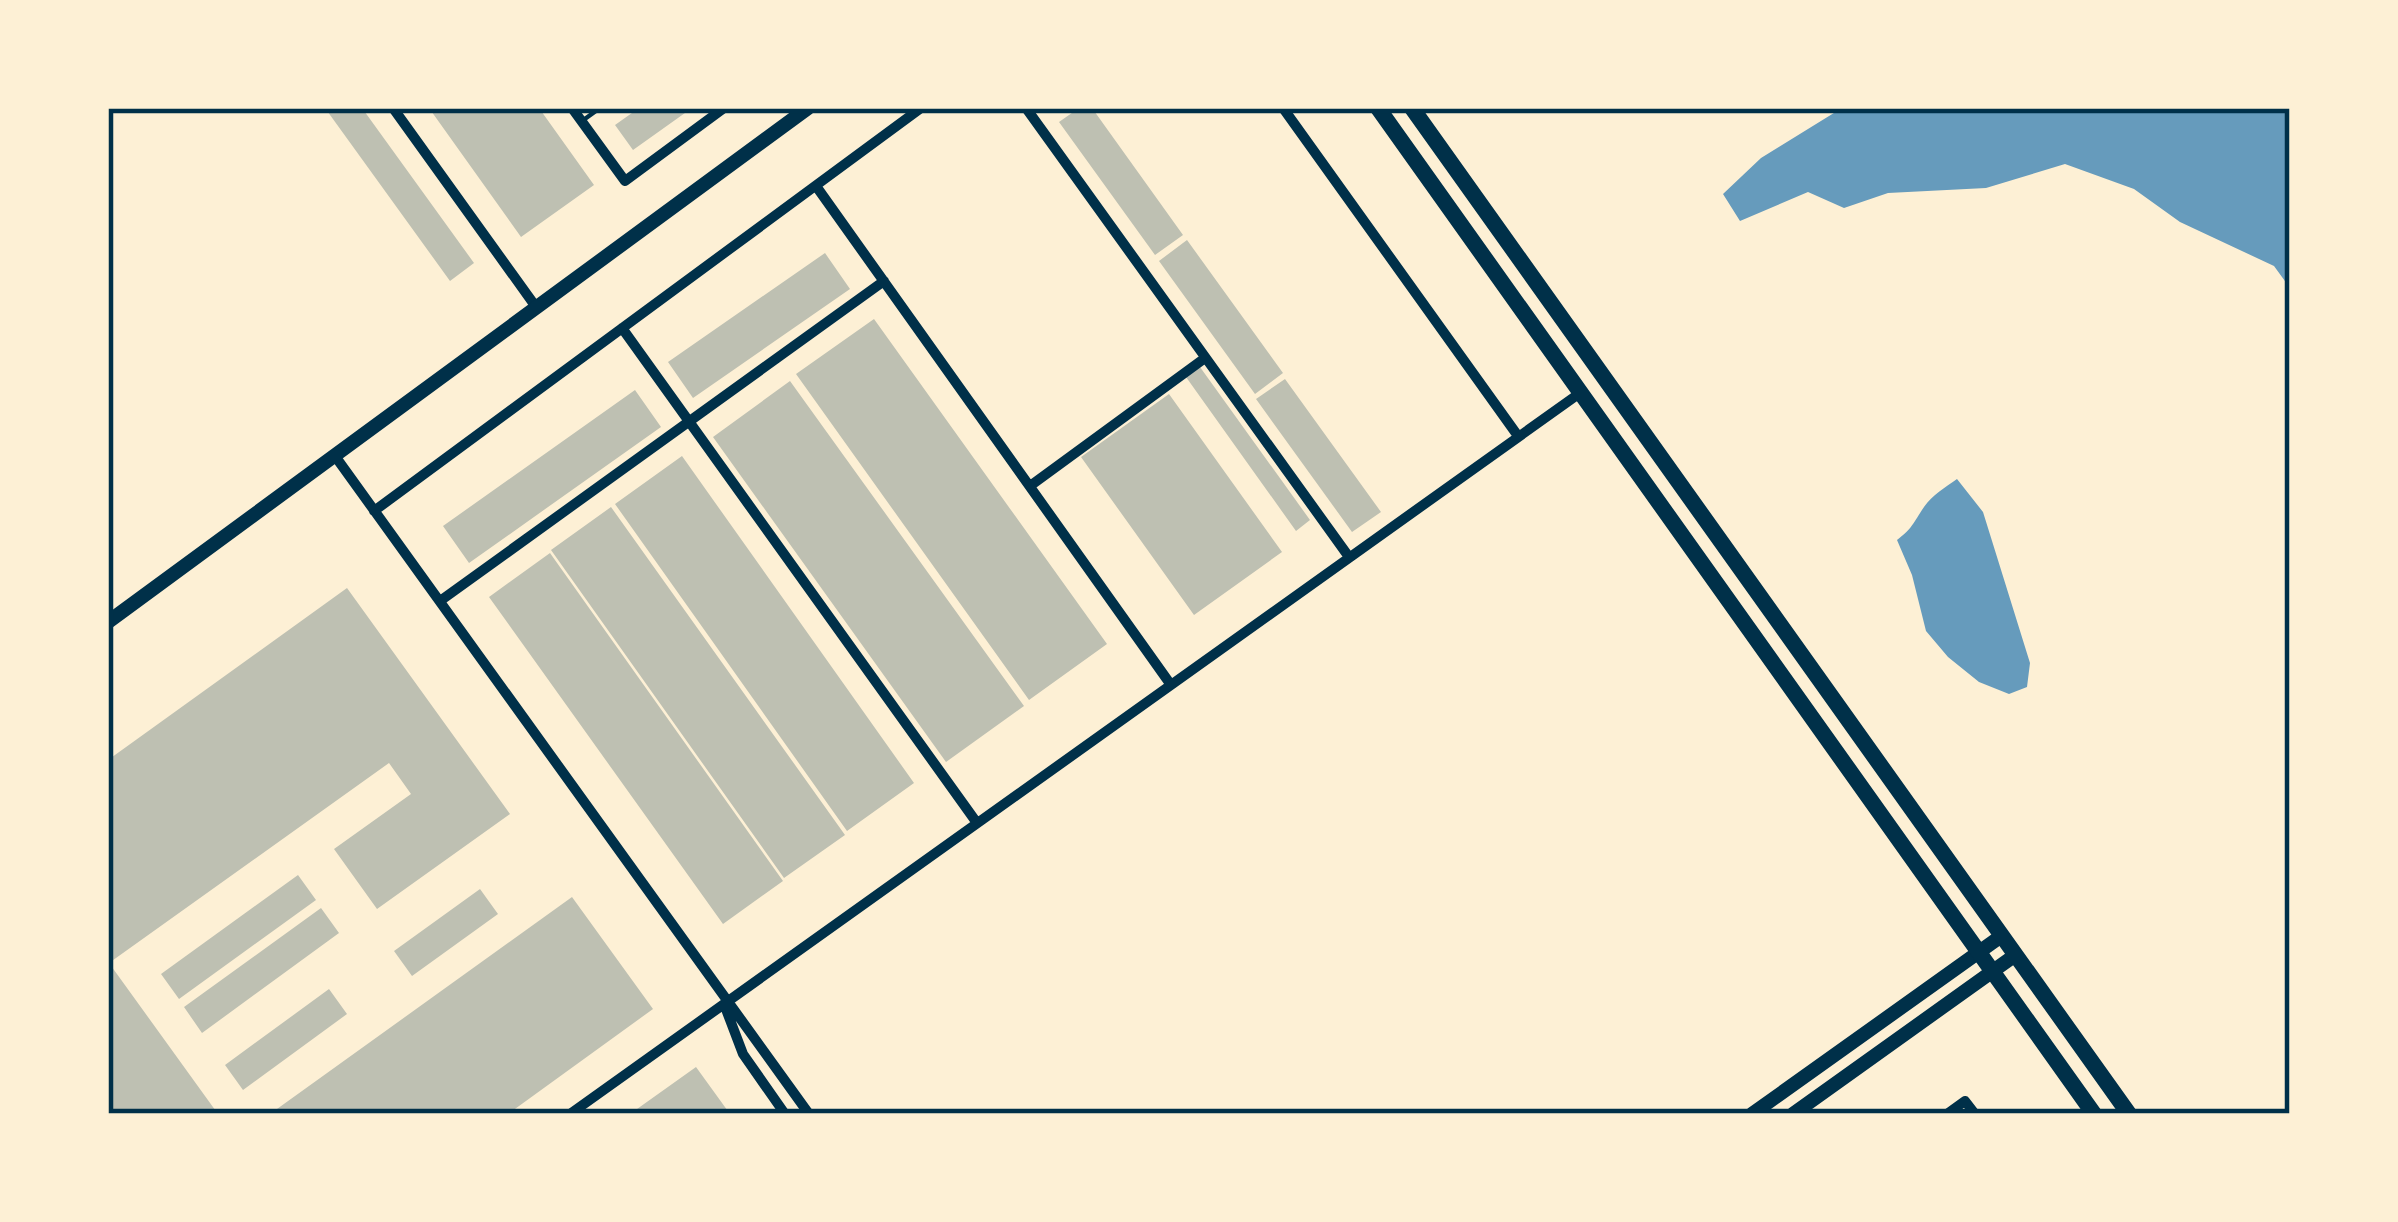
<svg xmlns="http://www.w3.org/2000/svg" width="2398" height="1222" viewBox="0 0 2398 1222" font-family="'DM Sans',sans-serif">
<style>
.water{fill:#669bbc}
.building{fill:#bec0b2}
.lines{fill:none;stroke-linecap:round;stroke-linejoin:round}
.service{stroke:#003049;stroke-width:4.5}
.minor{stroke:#003049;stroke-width:10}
.tertiary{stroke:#003049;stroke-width:14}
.trunk{stroke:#003049;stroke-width:16}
.neatline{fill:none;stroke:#003049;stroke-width:4.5}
</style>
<rect width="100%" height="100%" fill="#fdf0d5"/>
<path class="water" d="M 1842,108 L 2290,108 L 2290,288 L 2274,266 L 2180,222 L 2134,189 L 2065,164 L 1986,188 L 1888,193 L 1844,208 L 1808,192 L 1740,221 L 1723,194 L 1761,158 Z
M 1957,479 L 1983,512 L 2030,663 L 2027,687 L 2009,694 L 1979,682 L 1948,657 L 1926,631 L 1912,575 L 1897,540 C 1912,529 1914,522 1924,507 C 1932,495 1946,487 1957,479 Z"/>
<path class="building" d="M 325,108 L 362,108 L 474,263 L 450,281 Z
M 429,108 L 539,108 L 594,185 L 521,237 Z
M 639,108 L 692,108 L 633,150 L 615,125 Z
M 1079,108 L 1092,108 L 1183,235 L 1155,255 L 1059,122 Z
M 1187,240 L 1283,373 L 1255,394 L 1159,261 Z
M 825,253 L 850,289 L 693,398 L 668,362 Z
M 874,319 L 1107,644 L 1029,700 L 796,374 Z
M 1200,367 L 1310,520 L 1296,531 L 1186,377 Z
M 1285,379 L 1381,512 L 1352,532 L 1256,399 Z
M 790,381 L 1024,706 L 946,762 L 713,437 Z
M 635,390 L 661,427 L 469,563 L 443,526 Z
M 1169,394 L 1282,552 L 1194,615 L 1081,457 Z
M 682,456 L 914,783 L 847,831 L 615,504 Z
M 611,507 L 845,835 L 784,878 L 551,550 Z
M 550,553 L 783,881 L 723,924 L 489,597 Z
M 347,588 L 510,814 L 377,909 L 334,849 L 411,794 L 389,763 L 109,963 L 218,1114 L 108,1114 L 108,760 Z
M 298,875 L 316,900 L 179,999 L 161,974 Z
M 480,889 L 498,914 L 412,976 L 394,951 Z
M 572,897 L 653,1009 L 508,1114 L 270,1114 Z
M 321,908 L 339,933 L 202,1033 L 184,1007 Z
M 329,989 L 347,1014 L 243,1090 L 225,1065 Z
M 696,1067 L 730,1114 L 630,1114 Z"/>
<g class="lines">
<path class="service" d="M 582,121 L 600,108"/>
<path class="minor" d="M 393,108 L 536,307
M 572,108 L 625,181 L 724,108
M 1026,108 L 1349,557
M 1283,108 L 1518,436
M 816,186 L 1171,685
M 622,328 L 977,823
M 335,456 L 809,1114
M 1030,486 L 1205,358
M 374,511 L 921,108
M 440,601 L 884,281
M 724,1004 L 743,1054 L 785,1114
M 570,1114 L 1580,393
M 1947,1114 L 1965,1101 L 1975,1114"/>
<path class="tertiary" d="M 108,622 L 808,108
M 1752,1114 L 2000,937
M 1793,1114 L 2014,956"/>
<path class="trunk" d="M 1378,108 L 2094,1114
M 1412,108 L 2129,1114"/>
</g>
<rect width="2398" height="1222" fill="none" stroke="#fdf0d5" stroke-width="222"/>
<rect x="111" y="111" width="2176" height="1000" class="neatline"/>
</svg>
